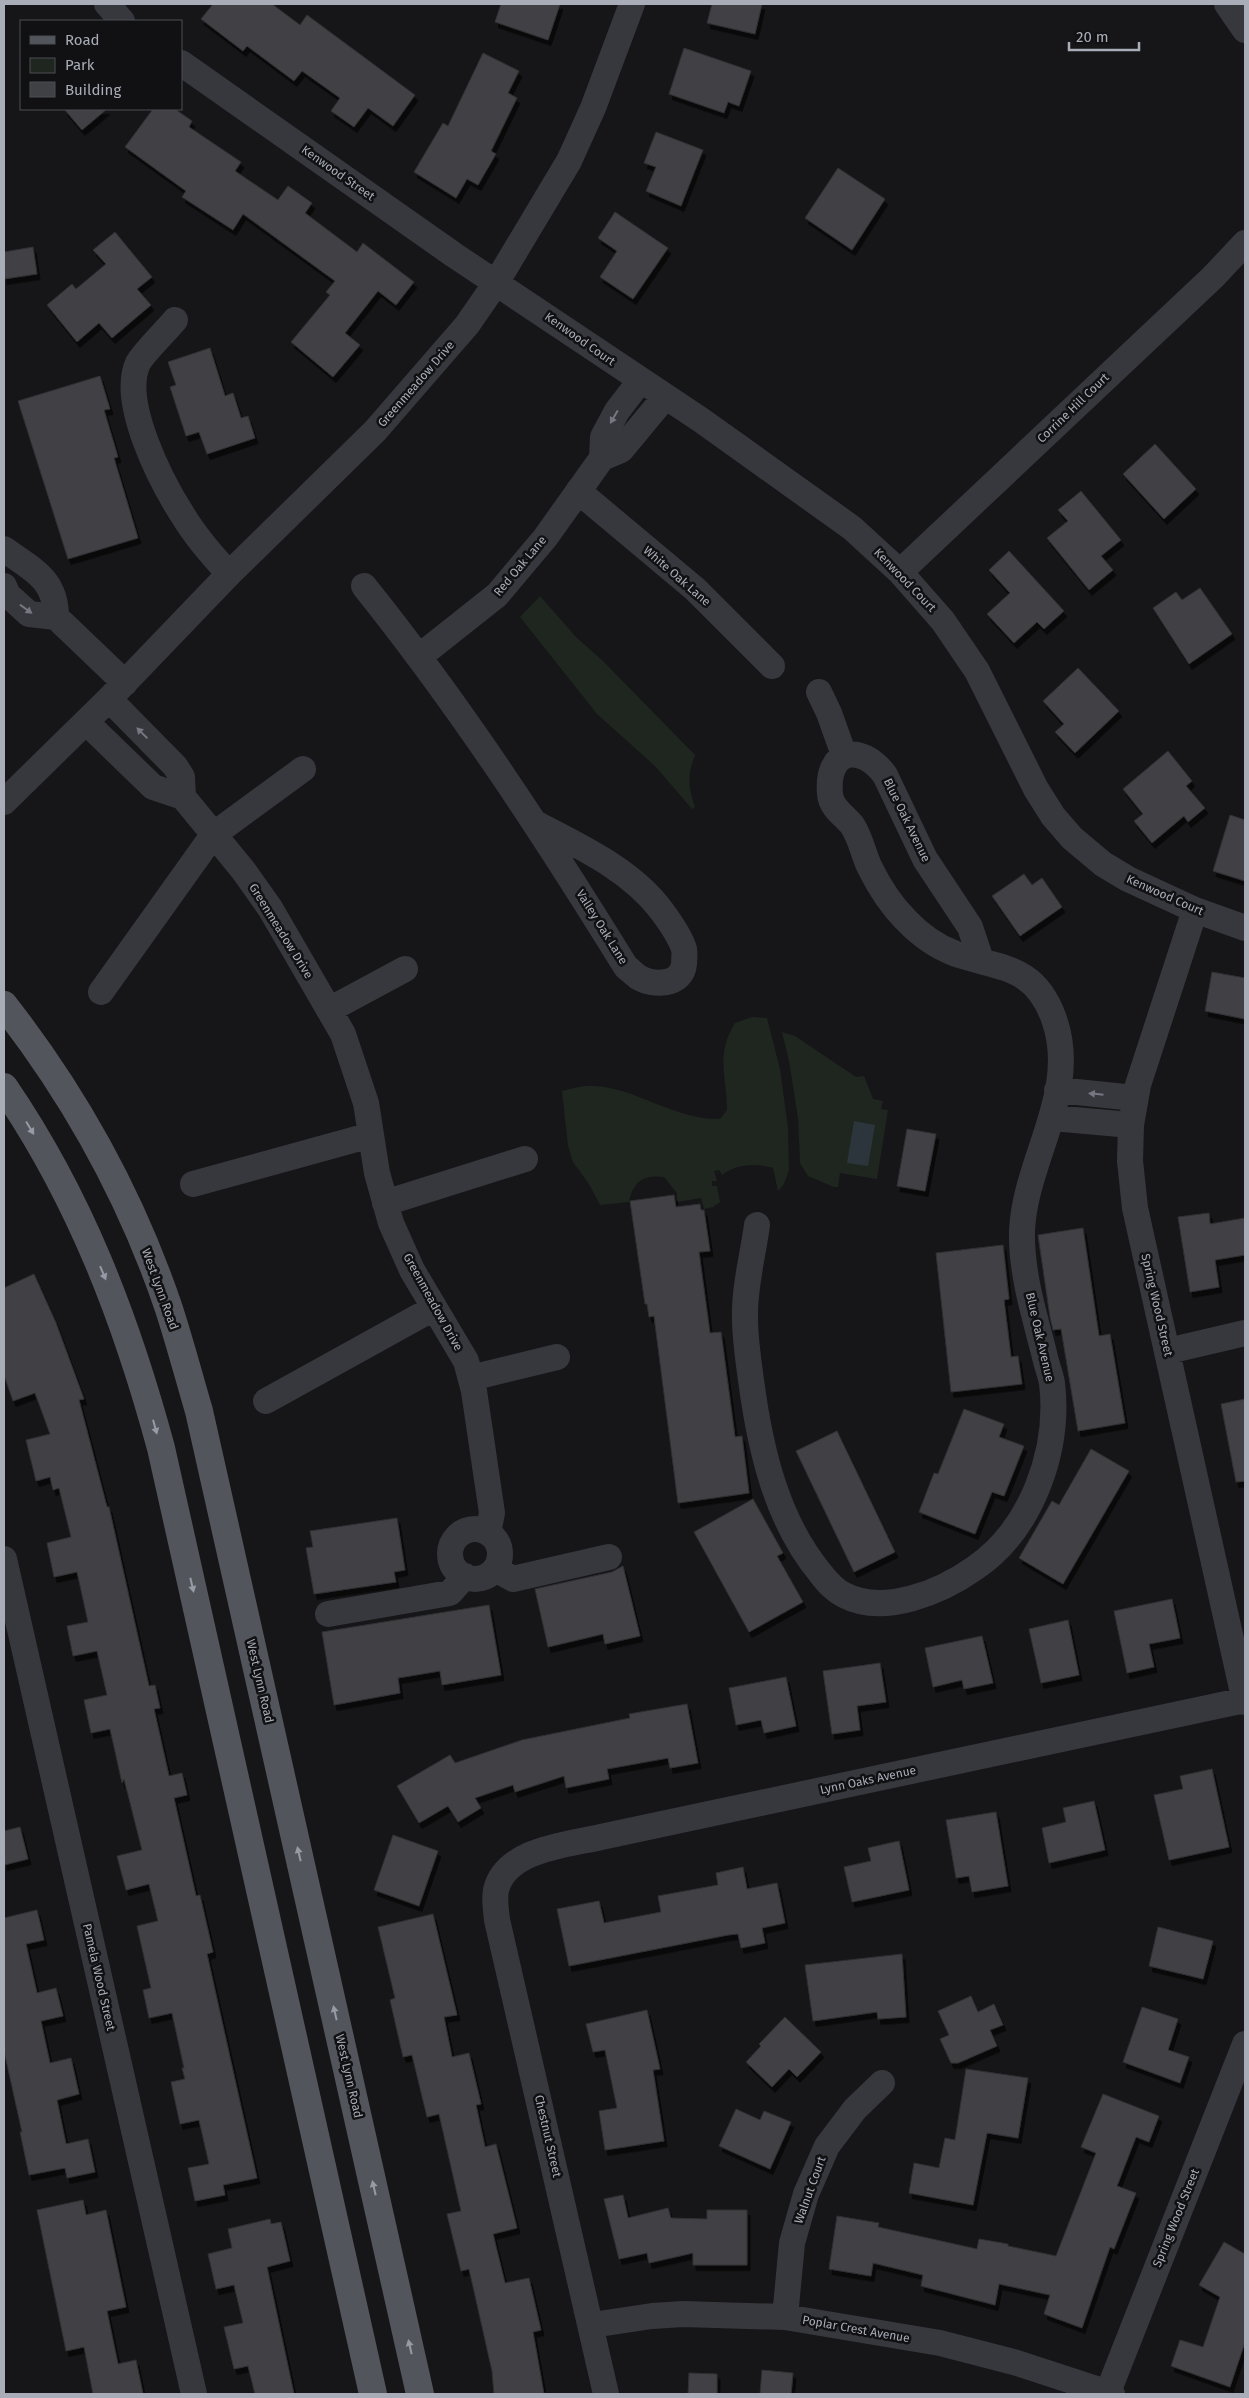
<svg xmlns="http://www.w3.org/2000/svg" width="1249" height="2398" viewBox="0 0 1249 2398" font-family="'Fira Sans',sans-serif">
<style>
.green{fill:#1e261f}
.water{fill:#2c353c}
.building{fill:#404145;stroke:#303034;filter:url(#shadow)}
.lines{fill:none;stroke-linecap:round;stroke-linejoin:round}
.minor{stroke:#37383d;stroke-width:26}
.major{stroke:#53555c;stroke-width:28}
.oneway{fill:#757881}
.oneway2{fill:#979ba6}
.labels{text-anchor:middle;stroke-width:5;stroke-linejoin:round;paint-order:stroke}
.street-label{font-size:12px;fill:#a8adb8;stroke:#111113}
</style>
<defs>
<filter id="shadow"><feDropShadow dx="3" dy="5.5" stdDeviation="0" flood-color="#0009"/></filter>
</defs>
<rect width="100%" height="100%" fill="#161618"/>
<path class="green" d="M 540,596 L 576,637 L 604,662 L 695,755 C 687,776 688,786 695,807 L 692,809 L 656,767 L 597,714 L 520,617 Z
M 752,1017 L 767,1018 L 780,1069 L 788,1128 L 789,1170 L 784,1184 L 778,1191 L 773,1168 C 757,1163 736,1164 722,1175 L 719,1170 L 714,1171 L 717,1181 L 712,1181 L 712,1186 L 717,1186 L 720,1202 L 713,1207 L 704,1209 L 701,1198 L 677,1202 L 677,1193 L 664,1177 C 643,1174 633,1182 629,1202 L 600,1205 L 589,1184 L 573,1162 L 568,1146 L 562,1091 C 572,1089 583,1085 593,1086 C 635,1087 674,1120 720,1119 L 727,1110 C 727,1075 715,1056 735,1023 Z
M 782,1032 L 795,1036 L 856,1077 L 864,1076 L 873,1099 L 883,1101 L 881,1109 L 888,1110 L 877,1179 L 840,1173 L 838,1187 L 834,1187 L 808,1176 L 800,1163 L 798,1118 L 789,1061 Z"/>
<path class="water" d="M 854,1121 L 875,1125 L 868,1166 L 847,1163 Z"/>
<path class="building" d="M 213,4 L 272,4 L 300,25 L 307,15 L 415,95 L 393,126 L 368,108 L 354,127 L 331,111 L 340,98 L 302,71 L 294,81 L 247,46 L 243,51 L 201,19 Z
M 501,4 L 560,4 L 548,40 L 495,22 Z
M 712,4 L 762,4 L 755,34 L 707,23 Z
M 684,48 L 751,71 L 739,106 L 728,102 L 724,113 L 669,94 Z
M 483,53 L 519,71 L 508,93 L 517,98 L 491,151 L 496,154 L 478,185 L 467,179 L 456,198 L 414,172 L 443,123 L 448,126 Z
M 64,109 L 107,109 L 82,130 Z
M 153,109 L 175,109 L 192,121 L 189,127 L 241,162 L 235,171 L 278,200 L 288,186 L 312,203 L 305,213 L 357,252 L 363,243 L 414,282 L 396,305 L 378,291 L 345,333 L 360,345 L 333,377 L 291,342 L 330,295 L 326,292 L 335,281 L 243,214 L 233,230 L 182,197 L 186,191 L 125,147 Z
M 656,132 L 703,150 L 681,206 L 646,191 L 656,167 L 644,163 Z
M 838,168 L 885,199 L 852,250 L 805,218 Z
M 615,212 L 668,248 L 633,299 L 600,277 L 617,251 L 598,238 Z
M 115,232 L 152,277 L 137,289 L 151,305 L 112,338 L 99,323 L 77,342 L 47,305 L 72,284 L 76,289 L 106,264 L 93,250 Z
M 33,247 L 37,274 L 4,279 L 4,252 Z
M 210,348 L 225,396 L 233,393 L 241,418 L 248,416 L 255,438 L 207,454 L 199,432 L 186,436 L 170,387 L 176,385 L 168,362 Z
M 100,376 L 110,409 L 104,410 L 118,457 L 114,458 L 138,538 L 68,559 L 18,401 Z
M 1155,444 L 1196,489 L 1164,519 L 1123,474 Z
M 1081,491 L 1121,540 L 1101,556 L 1113,570 L 1089,590 L 1047,538 L 1068,521 L 1058,510 Z
M 1009,551 L 1064,611 L 1044,629 L 1037,622 L 1014,643 L 987,614 L 1010,593 L 989,570 Z
M 1200,588 L 1232,634 L 1189,664 L 1153,608 L 1176,592 L 1182,600 Z
M 1078,668 L 1119,711 L 1075,753 L 1055,732 L 1064,724 L 1043,701 Z
M 1168,751 L 1192,781 L 1186,786 L 1205,808 L 1188,822 L 1184,816 L 1152,843 L 1134,821 L 1143,814 L 1123,789 Z
M 1230,815 L 1245,820 L 1245,881 L 1213,871 Z
M 1024,874 L 1032,885 L 1042,878 L 1062,907 L 1020,936 L 992,896 Z
M 1212,972 L 1245,978 L 1245,1019 L 1205,1011 Z
M 907,1129 L 936,1134 L 925,1191 L 897,1186 Z
M 674,1195 L 676,1207 L 700,1204 L 701,1210 L 704,1210 L 710,1251 L 699,1252 L 710,1333 L 721,1332 L 735,1437 L 742,1436 L 749,1493 L 678,1503 L 654,1316 L 649,1317 L 647,1304 L 645,1304 L 630,1201 Z
M 1209,1213 L 1210,1224 L 1245,1218 L 1245,1255 L 1215,1260 L 1219,1287 L 1190,1292 L 1178,1217 Z
M 1083,1228 L 1099,1336 L 1110,1334 L 1125,1423 L 1078,1431 L 1061,1329 L 1053,1330 L 1050,1317 L 1038,1235 Z
M 1003,1245 L 1009,1299 L 1004,1300 L 1011,1357 L 1018,1356 L 1022,1384 L 951,1392 L 936,1253 Z
M 34,1274 L 56,1323 L 84,1399 L 79,1400 L 107,1507 L 109,1507 L 149,1686 L 155,1685 L 160,1708 L 154,1709 L 169,1776 L 182,1773 L 187,1795 L 174,1798 L 196,1896 L 200,1895 L 213,1952 L 207,1954 L 257,2178 L 223,2185 L 225,2195 L 195,2201 L 188,2168 L 209,2164 L 199,2120 L 180,2124 L 171,2082 L 185,2079 L 182,2068 L 184,2068 L 172,2013 L 149,2018 L 143,1990 L 151,1988 L 137,1926 L 158,1921 L 149,1884 L 126,1890 L 117,1856 L 142,1850 L 124,1779 L 122,1783 L 110,1729 L 91,1733 L 84,1700 L 107,1695 L 97,1651 L 73,1656 L 67,1626 L 88,1622 L 77,1572 L 54,1577 L 47,1543 L 71,1537 L 59,1488 L 53,1490 L 50,1477 L 36,1481 L 26,1440 L 50,1434 L 35,1393 L 13,1401 L 4,1375 L 4,1288 Z
M 1245,1399 L 1245,1481 L 1236,1482 L 1221,1404 Z
M 964,1409 L 1004,1424 L 999,1437 L 1024,1446 L 1004,1496 L 992,1492 L 975,1534 L 919,1512 L 934,1473 L 938,1474 Z
M 837,1431 L 895,1552 L 854,1572 L 796,1451 Z
M 1091,1449 L 1129,1471 L 1063,1584 L 1019,1558 L 1052,1501 L 1059,1505 Z
M 753,1499 L 783,1553 L 777,1556 L 803,1602 L 749,1632 L 694,1532 Z
M 397,1518 L 405,1570 L 394,1572 L 396,1582 L 314,1594 L 306,1548 L 313,1547 L 310,1531 Z
M 623,1566 L 640,1636 L 605,1644 L 603,1634 L 548,1647 L 535,1589 L 612,1572 Z
M 1172,1599 L 1180,1638 L 1149,1644 L 1154,1667 L 1127,1673 L 1114,1611 Z
M 489,1605 L 501,1675 L 442,1685 L 440,1671 L 398,1678 L 400,1693 L 334,1705 L 322,1632 Z
M 1068,1620 L 1079,1675 L 1041,1683 L 1029,1629 Z
M 982,1636 L 993,1683 L 964,1689 L 962,1680 L 933,1687 L 925,1648 Z
M 880,1663 L 886,1702 L 857,1706 L 860,1730 L 832,1734 L 823,1671 Z
M 786,1677 L 796,1726 L 764,1733 L 761,1720 L 736,1725 L 729,1688 Z
M 687,1704 L 698,1763 L 670,1768 L 668,1758 L 607,1769 L 609,1779 L 566,1788 L 564,1776 L 515,1792 L 513,1785 L 475,1798 L 481,1808 L 458,1822 L 448,1806 L 419,1823 L 397,1786 L 450,1755 L 455,1763 L 522,1740 L 630,1718 L 629,1714 Z
M 1212,1769 L 1229,1847 L 1169,1860 L 1154,1795 L 1183,1789 L 1180,1776 Z
M 1094,1801 L 1105,1850 L 1049,1863 L 1042,1828 L 1066,1822 L 1063,1808 Z
M 996,1812 L 1008,1886 L 972,1892 L 969,1876 L 956,1878 L 946,1820 Z
M 20,1827 L 28,1859 L 4,1865 L 4,1831 Z
M 393,1835 L 438,1851 L 419,1906 L 374,1890 Z
M 899,1841 L 909,1890 L 852,1902 L 844,1867 L 871,1861 L 868,1848 Z
M 743,1867 L 747,1889 L 777,1883 L 785,1923 L 762,1928 L 765,1943 L 741,1948 L 738,1934 L 728,1935 L 569,1966 L 557,1909 L 599,1901 L 604,1923 L 661,1912 L 658,1896 L 718,1885 L 716,1873 Z
M 37,1910 L 44,1940 L 26,1944 L 37,1993 L 56,1988 L 63,2016 L 41,2021 L 50,2063 L 71,2058 L 79,2094 L 57,2100 L 66,2144 L 88,2139 L 95,2172 L 67,2178 L 65,2168 L 29,2175 L 20,2132 L 22,2132 L 4,2051 L 4,1918 Z
M 433,1914 L 457,2015 L 444,2017 L 452,2057 L 469,2053 L 481,2104 L 476,2105 L 485,2147 L 496,2144 L 517,2228 L 493,2234 L 505,2283 L 529,2278 L 541,2330 L 533,2332 L 544,2394 L 494,2394 L 492,2371 L 469,2269 L 461,2271 L 447,2214 L 461,2211 L 439,2114 L 427,2117 L 412,2055 L 403,2057 L 390,2000 L 395,1998 L 378,1927 Z
M 1158,1927 L 1213,1941 L 1203,1979 L 1149,1966 Z
M 902,1954 L 906,2017 L 878,2019 L 877,2012 L 813,2021 L 805,1965 Z
M 971,1996 L 978,2012 L 994,2004 L 1003,2025 L 990,2030 L 997,2046 L 958,2063 L 951,2063 L 940,2039 L 949,2035 L 938,2011 Z
M 1142,2007 L 1178,2019 L 1168,2050 L 1189,2057 L 1180,2083 L 1123,2062 Z
M 647,2010 L 660,2069 L 653,2070 L 664,2141 L 605,2150 L 599,2111 L 617,2108 L 605,2050 L 593,2052 L 586,2024 Z
M 785,2017 L 821,2052 L 797,2077 L 789,2069 L 772,2087 L 746,2062 L 761,2046 L 759,2044 Z
M 966,2069 L 1028,2078 L 1018,2138 L 987,2133 L 973,2205 L 909,2193 L 914,2163 L 939,2168 L 945,2138 L 955,2140 Z
M 1103,2094 L 1159,2116 L 1149,2142 L 1136,2137 L 1117,2186 L 1136,2193 L 1114,2249 L 1110,2247 L 1082,2328 L 1044,2314 L 1050,2295 L 999,2284 L 995,2305 L 921,2286 L 923,2275 L 873,2263 L 871,2276 L 829,2269 L 837,2216 L 879,2223 L 878,2227 L 977,2249 L 979,2239 L 1008,2244 L 1008,2246 L 1056,2256 L 1096,2153 L 1081,2147 Z
M 736,2109 L 760,2120 L 764,2111 L 791,2122 L 770,2169 L 719,2146 Z
M 623,2195 L 628,2218 L 668,2208 L 671,2218 L 707,2219 L 707,2210 L 747,2210 L 747,2265 L 693,2265 L 693,2253 L 649,2263 L 647,2253 L 619,2259 L 604,2199 Z
M 83,2200 L 86,2215 L 106,2210 L 126,2307 L 107,2311 L 118,2364 L 136,2360 L 143,2394 L 93,2394 L 84,2347 L 66,2351 L 37,2210 Z
M 270,2219 L 271,2224 L 281,2222 L 290,2261 L 267,2267 L 294,2394 L 255,2394 L 248,2366 L 234,2369 L 224,2327 L 243,2323 L 234,2285 L 216,2289 L 208,2254 L 232,2248 L 228,2229 Z
M 1224,2242 L 1245,2254 L 1245,2342 L 1230,2387 L 1171,2366 L 1180,2340 L 1203,2347 L 1220,2297 L 1199,2285 Z
M 762,2370 L 793,2373 L 791,2394 L 760,2394 Z
M 689,2373 L 717,2374 L 717,2394 L 688,2394 Z"/>
<g class="lines">
<path class="minor" d="M 107,4 L 122,21
M 1227,4 L 1245,30
M 181,63 L 454,255 L 701,420 L 852,528 L 900,572 L 943,621 L 977,671 L 1036,789 L 1053,816 L 1072,838 L 1103,864 L 1128,879 L 1195,910 L 1245,928
M 175,320 C 166,331 144,352 138,363 C 120,402 161,481 182,514 C 195,536 212,555 229,574
M 602,458 L 603,437 L 617,411 L 640,381
M 578,491 L 695,589 L 772,666
M 4,549 C 31,569 56,578 56,617
M 900,572 L 1213,277 L 1245,243
M 4,586 L 8,595 L 29,614 L 56,617 L 125,683
M 364,586 C 461,707 545,836 626,967 C 630,970 634,974 638,977 C 653,986 682,986 684,964 C 684,960 685,954 684,949 C 680,936 670,922 661,910 C 631,870 581,847 537,824
M 420,656 L 497,595 L 545,538 L 602,458 L 621,450 L 665,397
M 819,692 L 829,713 L 844,755
M 109,699 L 175,766 L 182,777 L 183,797
M 86,722 L 153,787 L 183,797 L 243,870 L 270,908 L 343,1034 L 366,1103 L 377,1173 L 391,1223 L 412,1270 L 466,1361 L 474,1391 L 492,1513 L 488,1533
M 4,802 L 109,699 L 229,574 L 375,431 L 467,325 L 496,283 L 569,161 L 593,108 L 632,4
M 1195,910 L 1138,1085 L 1131,1125 L 1130,1161 L 1135,1208 L 1245,1702
M 101,992 L 213,835 L 303,769
M 329,1010 L 405,969
M 1057,1090 L 1135,1098
M 1052,1118 L 1131,1125
M 193,1184 L 371,1135
M 385,1203 L 525,1159
M 757,1225 C 753,1255 744,1288 745,1318 C 745,1338 748,1359 751,1380 C 760,1448 776,1520 821,1574 C 828,1583 834,1590 844,1595 C 884,1616 941,1592 975,1568 C 1032,1529 1060,1450 1052,1383 C 1050,1373 1046,1363 1044,1353 C 1034,1314 1021,1272 1022,1231 C 1025,1159 1080,1092 1054,1019 C 1035,965 1001,969 956,954 C 937,947 919,934 905,919 C 891,905 879,886 870,868 C 863,854 861,838 852,825 C 844,815 831,808 830,794 C 826,749 860,742 885,775 L 925,859 L 970,927 L 981,960
M 1168,1351 L 1245,1333
M 471,1378 L 557,1357
M 266,1401 L 434,1308
M450 1554a25 25 0 1 1 50 0a25 25 0 1 1-50 0Z
M 4,1559 L 194,2394
M 495,1569 L 513,1579 L 609,1557
M 328,1614 L 450,1593 L 465,1576
M 785,2317 L 792,2243 L 806,2194 L 827,2146 L 855,2109 L 882,2083
M 592,2325 L 652,2316 L 683,2314 L 785,2317 L 940,2343 L 1017,2363 L 1112,2394
M 1108,2392 L 1245,2044
M 606,2394 L 497,1920 C 496,1910 494,1900 496,1890 C 506,1849 567,1845 601,1837 L 1245,1700"/>
<path class="major" d="M 4,1005 C 75,1096 132,1199 169,1309 C 180,1343 189,1377 199,1411 L 420,2394
M 4,1087 C 80,1198 126,1319 161,1448 L 373,2394"/>
</g>
<defs><path id="oneway-solid" d="M-6-.8H1V-3.2L6.5 0L1 3.2V.8H-6Z" transform="scale(1.25)"/></defs>
<g class="oneway">
<use href="#oneway-solid" transform="translate(614 417) rotate(120)"/>
<use href="#oneway-solid" transform="translate(26 609) rotate(36)"/>
<use href="#oneway-solid" transform="translate(142 733) rotate(-135)"/>
<use href="#oneway-solid" transform="translate(1096 1094) rotate(-174)"/>
</g>
<g class="oneway2">
<use href="#oneway-solid" transform="translate(30 1128) rotate(59)"/>
<use href="#oneway-solid" transform="translate(103 1273) rotate(67)"/>
<use href="#oneway-solid" transform="translate(155 1427) rotate(75)"/>
<use href="#oneway-solid" transform="translate(192 1585) rotate(77)"/>
<use href="#oneway-solid" transform="translate(299 1854) rotate(-103)"/>
<use href="#oneway-solid" transform="translate(335 2013) rotate(-103)"/>
<use href="#oneway-solid" transform="translate(374 2188) rotate(-103)"/>
<use href="#oneway-solid" transform="translate(410 2347) rotate(-103)"/>
</g>
<g class="labels">
<g class="street-label">
<text transform="translate(338 173) rotate(35)" y="4">Kenwood Street</text>
<text transform="translate(580 339) rotate(35)" y="4">Kenwood Court</text>
<text transform="translate(416 384) rotate(-49)" y="4">Greenmeadow Drive</text>
<text transform="translate(1073 408) rotate(-44)" y="4">Corrine Hill Court</text>
<text transform="translate(520 566) rotate(-50)" y="4">Red Oak Lane</text>
<text transform="translate(677 576) rotate(41)" y="4">White Oak Lane</text>
<text transform="translate(905 580) rotate(46)" y="4">Kenwood Court</text>
<text transform="translate(907 820) rotate(64)" y="4">Blue Oak Avenue</text>
<text transform="translate(1165 895) rotate(24)" y="4">Kenwood Court</text>
<text transform="translate(602 927) rotate(58)" y="4">Valley Oak Lane</text>
<text transform="translate(281 931) rotate(58)" y="4">Greenmeadow Drive</text>
<text transform="translate(160 1289) rotate(70)" y="4">West Lynn Road</text>
<text transform="translate(433 1302) rotate(61)" y="4">Greenmeadow Drive</text>
<text transform="translate(1157 1305) rotate(77)" y="4">Spring Wood Street</text>
<text transform="translate(1040 1337) rotate(77)" y="4">Blue Oak Avenue</text>
<text transform="translate(260 1681) rotate(77)" y="4">West Lynn Road</text>
<text transform="translate(868 1780) rotate(-12)" y="4">Lynn Oaks Avenue</text>
<text transform="translate(99 1977) rotate(77)" y="4">Pamela Wood Street</text>
<text transform="translate(349 2076) rotate(77)" y="4">West Lynn Road</text>
<text transform="translate(548 2136) rotate(77)" y="4">Chestnut Street</text>
<text transform="translate(810 2190) rotate(-70)" y="4">Walnut Court</text>
<text transform="translate(1176 2218) rotate(-68)" y="4">Spring Wood Street</text>
<text transform="translate(856 2329) rotate(10)" y="4">Poplar Crest Avenue</text>
</g>
</g>
<rect width="1249" height="2398" fill="none" stroke="#a8adb8" stroke-width="10"/>
<rect x="20" y="20" width="162" height="90" fill="#111113" stroke="#4d4f55"/>
<rect x="30" y="36" width="25" height="8" fill="#53555c" stroke="#4d4f55"/>
<text x="65" y="45" font-size="15" fill="#a8adb8">Road</text>
<rect x="30" y="58" width="25" height="15" fill="#1e261f" stroke="#4d4f55"/>
<text x="65" y="70" font-size="15" fill="#a8adb8">Park</text>
<rect x="30" y="82" width="25" height="15" fill="#404145" stroke="#4d4f55"/>
<text x="65" y="95" font-size="15" fill="#a8adb8">Building</text>
<path d="M1069 42v8h70v-8" fill="none" stroke="#a8adb8" stroke-width="2.5"/>
<text x="1076" y="42" font-size="15" fill="#a8adb8" stroke="#111113" stroke-width="4" paint-order="stroke">20 m</text>
</svg>
